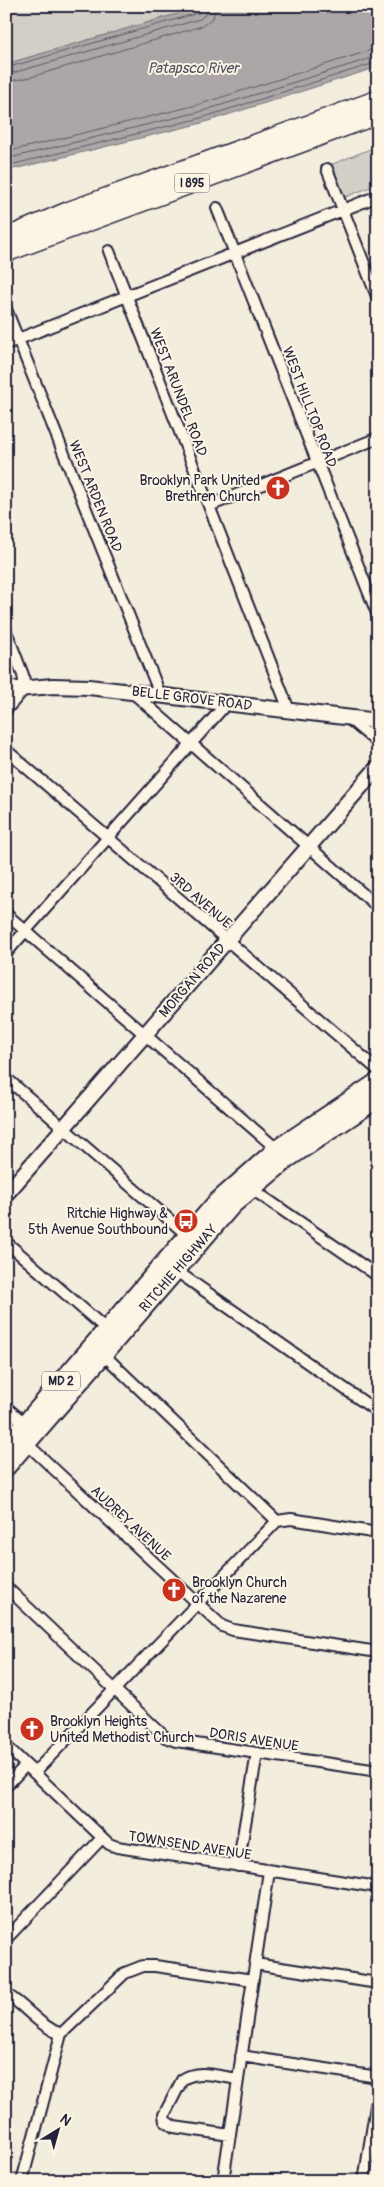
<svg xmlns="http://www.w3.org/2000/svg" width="384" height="2187" viewBox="0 0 384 2187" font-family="Pangolin,sans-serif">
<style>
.green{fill:#d4cfc6;stroke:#7b7880}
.water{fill:#aca7a6;stroke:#75727b}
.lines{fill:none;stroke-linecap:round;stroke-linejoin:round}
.shore{stroke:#595766;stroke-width:1}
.street-casing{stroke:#22223b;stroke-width:14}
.secondary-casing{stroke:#22223b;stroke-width:18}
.primary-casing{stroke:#22223b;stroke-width:20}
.highway-casing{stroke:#22223b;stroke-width:22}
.street{stroke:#fcf5e5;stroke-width:10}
.secondary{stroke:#fcf5e5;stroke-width:14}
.primary{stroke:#fcf5e5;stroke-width:16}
.highway{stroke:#fcf5e5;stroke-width:19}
.labels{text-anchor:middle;stroke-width:4;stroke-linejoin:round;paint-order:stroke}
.shield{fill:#fcf5e5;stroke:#63616e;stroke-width:1}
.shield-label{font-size:12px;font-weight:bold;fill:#22223b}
.street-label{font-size:14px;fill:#22223b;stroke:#fcf5e5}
.poi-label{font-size:14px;fill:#22223b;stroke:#fcf5e5;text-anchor:end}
.water-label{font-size:15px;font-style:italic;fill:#525160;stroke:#fcf5e5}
</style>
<rect width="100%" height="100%" fill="#f3edde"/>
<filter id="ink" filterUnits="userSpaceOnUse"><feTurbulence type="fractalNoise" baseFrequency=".02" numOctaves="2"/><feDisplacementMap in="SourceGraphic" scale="10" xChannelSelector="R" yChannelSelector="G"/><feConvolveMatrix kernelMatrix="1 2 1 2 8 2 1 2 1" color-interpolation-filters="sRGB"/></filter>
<g filter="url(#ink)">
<path class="green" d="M 6,6 L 204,6 L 6,64 Z
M 378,146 L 378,184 L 343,198 L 330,165 Z"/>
<path class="water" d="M 204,6 L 378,6 L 378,67 L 202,123 L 6,171 L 6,64 Z"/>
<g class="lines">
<path class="shore" d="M 6,68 L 198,13 L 201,11 L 202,6
M 6,75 L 200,19 L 206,14 L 208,6
M 6,82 L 31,77 L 202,26 L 213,18 L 216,6
M 6,152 L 197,105 L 378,48
M 6,159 L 199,112 L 378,56
M 6,166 L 201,118 L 378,62"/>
<defs>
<path id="street" d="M 327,169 L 378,299
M 217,208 L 378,616
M 109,251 L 289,710
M 6,309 L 160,694
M 6,344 L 378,196
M 209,506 L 378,438
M 6,631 L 23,675 L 25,688 L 6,710
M 132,692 L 378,907
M 348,718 L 378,743
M 6,750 L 378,1070
M 6,914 L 279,1151
M 6,953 L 227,703
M 6,1078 L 187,1235
M 252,1189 L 378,1276
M 6,1242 L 106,1329
M 172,1268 L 378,1412
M 103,1354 L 277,1521 L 291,1519 L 378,1533
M 6,1407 L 28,1426
M 24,1441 L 222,1626 L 233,1630 L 378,1652
M 6,1587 L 165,1737 L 176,1741 L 378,1771
M 6,1746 L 109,1844 L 117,1847 L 378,1887
M 34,1773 L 277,1521
M 6,1786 L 26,1765
M 238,1866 L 257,1753
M 6,1939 L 102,1838
M 255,1964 L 378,1983
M 6,1994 C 26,2006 39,2026 61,2034
M 241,2056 L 378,2077
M 230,2135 L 174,2127 L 165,2121 L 164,2115 L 182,2080 C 197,2068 221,2077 238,2079
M 22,2181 L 61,2034 L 125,1973 L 143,1966 L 155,1966 L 253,1980
M 223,2181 L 269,1871
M 364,2181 L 378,2093"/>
<path id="secondary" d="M 6,690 L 53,686 L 89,687 L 378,721
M 6,1194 L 378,767"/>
<path id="primary" d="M 6,1445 L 216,1202 L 276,1149 L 378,1081
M 6,1468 L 233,1205 L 288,1159 L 378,1099"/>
<path id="highway" d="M 6,238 L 70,211 L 378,100
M 6,252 L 378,114"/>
</defs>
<use href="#street" class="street-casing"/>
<use href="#secondary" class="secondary-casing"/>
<use href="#primary" class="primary-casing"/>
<use href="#highway" class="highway-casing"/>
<use href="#street" class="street"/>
<use href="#secondary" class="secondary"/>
<use href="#primary" class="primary"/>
<use href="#highway" class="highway"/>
</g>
</g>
<defs>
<symbol id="church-disc" viewBox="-11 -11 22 22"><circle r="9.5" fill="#c8321e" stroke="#fcf5e5"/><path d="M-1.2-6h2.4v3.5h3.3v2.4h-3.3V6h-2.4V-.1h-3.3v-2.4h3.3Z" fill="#fff"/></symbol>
<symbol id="bus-disc" viewBox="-11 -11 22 22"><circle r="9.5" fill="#c8321e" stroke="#fcf5e5"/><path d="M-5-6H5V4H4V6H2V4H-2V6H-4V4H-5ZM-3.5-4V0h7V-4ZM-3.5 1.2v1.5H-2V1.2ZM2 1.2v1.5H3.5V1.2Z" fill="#fff"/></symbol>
</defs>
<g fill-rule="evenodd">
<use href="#church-disc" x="264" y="474" width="28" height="28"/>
<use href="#bus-disc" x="172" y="1207" width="28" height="28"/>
<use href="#church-disc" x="160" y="1576" width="28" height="28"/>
<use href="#church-disc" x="18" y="1715" width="28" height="28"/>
</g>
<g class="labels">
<g class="shield">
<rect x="174.5" y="173.5" width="35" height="19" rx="4"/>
<rect x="42" y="1371.5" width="38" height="19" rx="4"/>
</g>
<g class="shield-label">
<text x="192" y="187">I 895</text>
<text x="61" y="1385">MD 2</text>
</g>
<g class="street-label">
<text transform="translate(179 392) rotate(69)" y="5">WEST ARUNDEL ROAD</text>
<text transform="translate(310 407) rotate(69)" y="5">WEST HILLTOP ROAD</text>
<text transform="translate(96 496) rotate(68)" y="5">WEST ARDEN ROAD</text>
<text transform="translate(192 698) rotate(7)" y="5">BELLE GROVE ROAD</text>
<text transform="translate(201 900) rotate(41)" y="5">3RD AVENUE</text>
<text transform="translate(192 980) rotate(-49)" y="5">MORGAN ROAD</text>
<text transform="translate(178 1268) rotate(-49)" y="5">RITCHIE HIGHWAY</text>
<text transform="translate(131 1523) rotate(43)" y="5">AUDREY AVENUE</text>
<text transform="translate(254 1739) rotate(9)" y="5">DORIS AVENUE</text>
<text transform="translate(190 1845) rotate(9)" y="5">TOWNSEND AVENUE</text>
</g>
<g class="poi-label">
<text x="260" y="485">Brooklyn Park United<tspan x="260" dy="16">Brethren Church</tspan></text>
<text x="168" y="1218">Ritchie Highway &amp;<tspan x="168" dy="16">5th Avenue Southbound</tspan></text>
<text x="192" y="1587" text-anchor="start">Brooklyn Church<tspan x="192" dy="16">of the Nazarene</tspan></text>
<text x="50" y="1726" text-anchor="start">Brooklyn Heights<tspan x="50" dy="16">United Methodist Church</tspan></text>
</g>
<g class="water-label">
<text x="193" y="73">Patapsco River</text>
</g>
</g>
<rect width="384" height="2187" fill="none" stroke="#fcf5e5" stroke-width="25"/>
<rect x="12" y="12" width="359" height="2162" fill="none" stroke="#22223b" stroke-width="2" filter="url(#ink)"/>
<g transform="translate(58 2130) rotate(37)" stroke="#fcf5e5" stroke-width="4" paint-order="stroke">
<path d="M0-4L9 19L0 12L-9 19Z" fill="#22223b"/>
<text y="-8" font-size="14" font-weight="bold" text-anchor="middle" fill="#22223b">N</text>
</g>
</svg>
